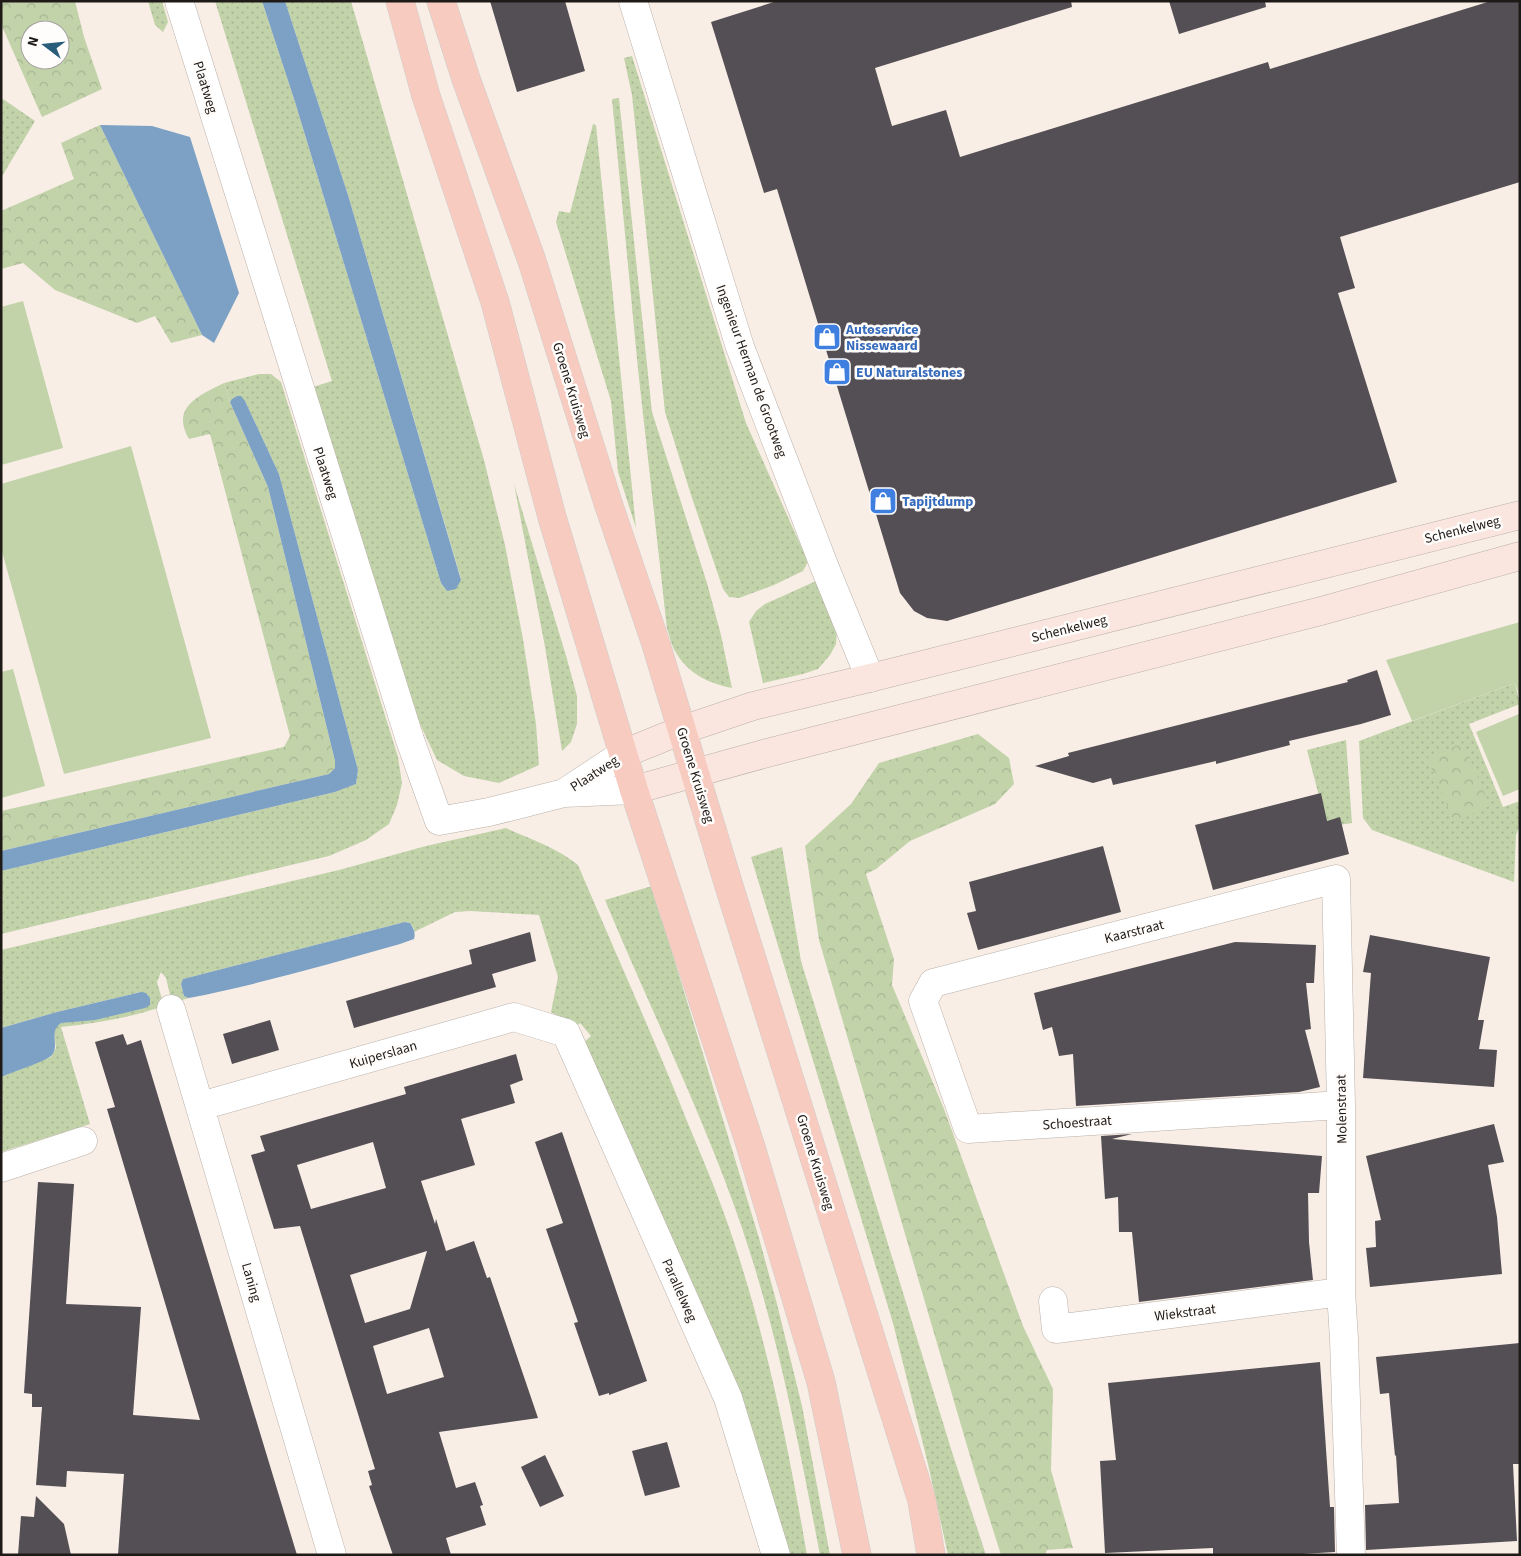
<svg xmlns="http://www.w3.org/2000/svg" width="1521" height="1556" viewBox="0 0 1521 1556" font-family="'Source Sans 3',sans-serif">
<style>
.grass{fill:url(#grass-dots)}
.forest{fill:url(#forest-crowns);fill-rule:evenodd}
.garden{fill:#c2d3aa}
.water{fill:#7ca1c5}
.building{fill:#544e55;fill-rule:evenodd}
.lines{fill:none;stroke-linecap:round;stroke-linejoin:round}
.street-casing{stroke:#bab0a9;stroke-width:29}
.secondary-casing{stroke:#bab0a9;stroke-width:29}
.primary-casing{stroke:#cecdcc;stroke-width:29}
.street{stroke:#fff;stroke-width:28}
.secondary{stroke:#fbe5df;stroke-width:28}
.primary{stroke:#f7cbbf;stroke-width:28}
.labels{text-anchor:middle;stroke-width:5;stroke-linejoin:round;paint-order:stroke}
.street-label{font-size:14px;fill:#1e1a18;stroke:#fffdfb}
.shop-label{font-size:14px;font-weight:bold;fill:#366cbe;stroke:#fffdfb;text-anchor:start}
</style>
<defs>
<pattern id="grass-dots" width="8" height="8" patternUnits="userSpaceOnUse" patternTransform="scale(1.25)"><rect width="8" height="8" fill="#c2d3aa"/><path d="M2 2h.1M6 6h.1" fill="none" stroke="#a6b592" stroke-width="1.8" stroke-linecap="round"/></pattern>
<pattern id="forest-crowns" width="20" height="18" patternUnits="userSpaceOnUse" patternTransform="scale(1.25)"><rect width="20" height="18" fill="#c2d3aa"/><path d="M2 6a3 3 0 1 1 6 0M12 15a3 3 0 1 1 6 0" fill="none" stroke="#a6b592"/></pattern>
</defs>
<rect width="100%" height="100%" fill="#f8eee6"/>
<path class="grass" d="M 148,1 L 162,1 L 168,22 L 163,32 L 155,25 Z
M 215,1 L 262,1 L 295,102 L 441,583 L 447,591 L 461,579 L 348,195 L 285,1 L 351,1 L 484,460 L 505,545 L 523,639 L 536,724 L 539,765 L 499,783 L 464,776 L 437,760 L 417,718 L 313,387 L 332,381 Z
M 632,56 L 746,423 L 808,562 L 803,571 L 774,585 L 739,598 L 729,597 L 723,589 L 692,498 L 665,412 L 632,95 L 624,58 Z
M 619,98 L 652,412 L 707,583 L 721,635 L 732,688 C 708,683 688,674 675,651 C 671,645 670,636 667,629 L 638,369 L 612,99 Z
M 3,99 L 35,121 L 1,178 L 1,100 Z
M 593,124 L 596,125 L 636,528 L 618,472 L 611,401 L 556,222 L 559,211 L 570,213 Z
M 259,374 L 271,374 L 281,382 L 398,757 L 402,783 L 397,805 L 389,824 L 366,840 L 329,856 L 1,934 L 1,871 L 335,792 L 356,784 L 358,770 L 279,474 L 245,401 L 230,401 L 230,402 L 224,383 Z
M 514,484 L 567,659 L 577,696 L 577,724 L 571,742 L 562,751 L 545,647 Z
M 816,581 L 837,628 L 836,644 L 830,655 L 818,669 L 803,674 L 763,683 L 749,622 L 756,611 L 765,604 Z
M 1515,683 L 1520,704 L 1469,724 L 1503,807 L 1520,801 L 1520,825 L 1516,835 L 1514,882 L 1372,830 L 1363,818 L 1359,741 Z
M 1346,740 L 1352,823 L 1327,827 L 1307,750 Z
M 506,828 C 530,839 558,848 578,865 C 615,952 654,1038 689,1126 C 708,1171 727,1217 741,1264 C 771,1359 790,1457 807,1555 L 782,1555 L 582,1044 L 591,1036 L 580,1023 L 573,1030 L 558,1016 L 551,1012 L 558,977 L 539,915 L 470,911 L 455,912 L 414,932 L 414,929 L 410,923 L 405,922 L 183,979 L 181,984 L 184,996 L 189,998 L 172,1003 L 166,978 L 161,972 L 157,982 L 164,1006 C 130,1018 97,1023 61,1027 L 90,1124 L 1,1152 L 1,1077 L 51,1057 L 56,1048 L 54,1032 L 56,1026 L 61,1023 L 73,1021 L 141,992 L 57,1012 L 1,1028 L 1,950 L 339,870 L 426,846 Z
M 782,847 L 801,961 L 952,1452 L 986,1555 L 948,1555 L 928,1464 L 893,1323 L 751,857 Z
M 652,886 L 759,1238 L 777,1304 L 802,1406 L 830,1555 L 820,1555 C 799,1445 778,1334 742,1228 C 704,1116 650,1009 605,900 Z"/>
<path class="forest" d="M 1,1 L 75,1 L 84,37 L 102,89 L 42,117 L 1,24 ZM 30,30 L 60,30 L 60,60 L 30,60 Z
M 100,125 L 202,335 L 171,343 L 155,316 L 137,323 L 55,290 L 23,263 L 1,269 L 1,211 L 74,179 L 61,143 Z
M 224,383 L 230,402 L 268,487 L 335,761 L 335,768 L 329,774 L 1,851 L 1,811 L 284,747 L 290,736 L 210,434 L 189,439 C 170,407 200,395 224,383 Z
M 978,734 L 1009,758 L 1014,784 L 995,804 L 910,841 L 876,869 L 866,874 L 894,959 L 892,985 L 944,1109 L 1023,1326 L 1053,1389 L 1051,1470 L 1073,1548 L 1047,1550 L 1045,1555 L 1001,1555 L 975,1473 L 819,940 L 805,846 L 851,804 L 879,763 Z
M 1463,743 L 1490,806 L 1454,821 L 1427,758 Z"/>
<path class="garden" d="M 23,301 L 63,448 L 1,465 L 1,307 Z
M 131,446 L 211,738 L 64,774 L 1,548 L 1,484 Z
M 1520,622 L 1520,694 L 1519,694 L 1515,683 L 1412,721 L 1386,660 Z
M 13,669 L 45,786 L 1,798 L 1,672 Z
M 1519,714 L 1520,789 L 1503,796 L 1476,732 Z"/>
<path class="water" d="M 262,1 L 285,1 L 348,195 L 461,580 L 456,589 L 447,591 L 441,583 L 295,102 Z
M 100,125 L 152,126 L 190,137 L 239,293 L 214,343 L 202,335 Z
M 237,396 L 241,396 L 245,401 L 279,474 L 358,770 L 356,784 L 335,792 L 1,871 L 1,851 L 329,774 L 335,768 L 335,761 L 268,487 L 230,402 L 232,399 Z
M 405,922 L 410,923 C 413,928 416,932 414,939 L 400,944 C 330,964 260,984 189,998 L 184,996 L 181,984 L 183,979 Z
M 141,992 L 146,993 L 150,998 L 150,1005 L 145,1008 L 95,1020 L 61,1023 C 48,1032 60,1045 52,1055 C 47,1061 10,1073 1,1077 L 1,1028 L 57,1012 Z"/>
<path class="building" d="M 490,1 L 565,1 L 585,71 L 517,92 Z
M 777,1 L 1071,1 L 1072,7 L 875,68 L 892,126 L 946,110 L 960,157 L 1268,62 L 1270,69 L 1491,1 L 1520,1 L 1520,182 L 1340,237 L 1355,288 L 1338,293 L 1397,482 L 947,621 L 927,618 L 914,611 L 900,593 L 777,189 L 764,193 L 711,22 Z
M 1169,1 L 1265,1 L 1266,7 L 1179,34 Z
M 1377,670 L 1391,715 L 1361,724 L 1289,741 L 1290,745 L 1216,764 L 1216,761 L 1113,785 L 1111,778 L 1093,783 L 1035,766 L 1069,756 L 1068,753 L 1348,682 L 1347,680 Z
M 1321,793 L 1327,821 L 1340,817 L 1349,854 L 1213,890 L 1195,825 Z
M 1103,846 L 1121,912 L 978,950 L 967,913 L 976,911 L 969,882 Z
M 530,932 L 536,961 L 492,974 L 496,987 L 354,1028 L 346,1001 L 472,964 L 469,950 Z
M 1370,935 L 1490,957 L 1478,1020 L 1484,1020 L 1479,1049 L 1497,1050 L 1494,1087 L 1363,1078 L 1371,973 L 1363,972 Z
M 1235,942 L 1316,945 L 1314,983 L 1306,983 L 1311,1029 L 1305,1030 L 1320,1087 L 1299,1092 L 1076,1106 L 1073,1054 L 1059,1056 L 1052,1027 L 1043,1030 L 1034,993 Z
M 270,1020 L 279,1050 L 232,1064 L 223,1034 Z
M 123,1034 L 127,1045 L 141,1040 L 297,1555 L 118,1555 L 124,1474 L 67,1471 L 66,1487 L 36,1485 L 42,1407 L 32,1407 L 32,1394 L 24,1393 L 38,1182 L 74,1184 L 66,1304 L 141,1307 L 133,1415 L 200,1420 L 107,1109 L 115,1107 L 95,1042 Z
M 516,1054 L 523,1080 L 510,1085 L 515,1103 L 461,1119 L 475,1165 L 421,1181 L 435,1224 L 436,1219 L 446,1251 L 474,1241 L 487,1278 L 490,1277 L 538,1418 L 439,1432 L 456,1488 L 475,1482 L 483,1505 L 480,1506 L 486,1525 L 446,1538 L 451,1555 L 393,1555 L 369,1486 L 372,1485 L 368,1471 L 375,1469 L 300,1226 L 274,1229 L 251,1155 L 265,1151 L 260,1136 L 406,1094 L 404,1087 ZM 373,1142 L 386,1188 L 311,1209 L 297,1165 ZM 427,1251 L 410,1309 L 365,1323 L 350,1275 ZM 429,1328 L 444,1377 L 387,1394 L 373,1346 Z
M 1494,1124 L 1504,1162 L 1488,1165 L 1497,1217 L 1502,1274 L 1370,1287 L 1366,1248 L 1376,1247 L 1375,1221 L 1381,1220 L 1366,1156 Z
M 562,1132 L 647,1381 L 609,1395 L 609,1393 L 599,1396 L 574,1323 L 578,1322 L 546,1229 L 563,1223 L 535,1142 Z
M 1132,1134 L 1112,1139 L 1322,1156 L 1319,1193 L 1308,1193 L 1309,1242 L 1313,1280 L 1139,1302 L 1132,1232 L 1119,1232 L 1118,1197 L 1105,1199 L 1101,1136 Z
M 1520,1343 L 1520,1464 L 1513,1464 L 1517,1541 L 1366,1550 L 1365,1505 L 1399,1503 L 1396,1455 L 1395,1456 L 1389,1393 L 1380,1394 L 1376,1357 Z
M 1320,1362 L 1330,1507 L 1334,1507 L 1335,1552 L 1285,1555 L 1213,1555 L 1213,1548 L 1105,1553 L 1100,1461 L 1116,1460 L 1108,1383 Z
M 667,1442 L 680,1487 L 645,1496 L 632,1451 Z
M 545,1455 L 564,1496 L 540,1507 L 521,1467 Z
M 36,1496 L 64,1524 L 71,1555 L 18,1555 L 21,1516 L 34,1517 Z"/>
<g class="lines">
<defs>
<path id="street" d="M 179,1 L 410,740 L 439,821 L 489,812 L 564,793 L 634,790
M 633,1 L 740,347 L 825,568 L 870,678
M 564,793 L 623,754
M 171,1009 L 332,1555
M 1341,1105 L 968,1129 L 923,1001 L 933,983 L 1336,879 L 1341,1105 L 1341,1292 L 1344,1339 L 1351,1555
M 201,1106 L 514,1017 L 566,1033 L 728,1398 L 776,1555
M 1,1168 L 83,1141
M 1053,1301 L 1056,1329 L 1341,1292"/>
<path id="secondary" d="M 623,754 L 682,730 L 753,706 L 870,678 L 1520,515
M 634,790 L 767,753 L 1321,611 L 1520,556"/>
<path id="primary" d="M 400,1 L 426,96 L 495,302 L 552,517 L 634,790 L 750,1144 L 821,1382 L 857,1555
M 441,1 L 466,79 L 532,261 L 608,503 L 655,641 L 729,886 L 922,1501 L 931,1555"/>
</defs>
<use href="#street" class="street-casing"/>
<use href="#secondary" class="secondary-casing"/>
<use href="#primary" class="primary-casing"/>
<use href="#street" class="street"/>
<use href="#secondary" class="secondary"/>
<use href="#primary" class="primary"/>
</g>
<defs>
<symbol id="shop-square" viewBox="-11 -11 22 22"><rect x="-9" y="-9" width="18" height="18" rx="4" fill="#3f7fe0" stroke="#fffdfb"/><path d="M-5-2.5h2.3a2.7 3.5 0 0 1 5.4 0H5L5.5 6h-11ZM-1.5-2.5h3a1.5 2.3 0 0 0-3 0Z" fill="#fff"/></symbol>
</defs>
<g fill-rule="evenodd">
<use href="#shop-square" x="811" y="321" width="32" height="32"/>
<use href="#shop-square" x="821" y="356" width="32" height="32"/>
<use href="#shop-square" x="867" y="485" width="32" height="32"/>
</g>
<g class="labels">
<g class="street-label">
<text transform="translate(206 87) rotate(73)" y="5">Plaatweg</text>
<text transform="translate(752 371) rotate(70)" y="5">Ingenieur Herman de Grootweg</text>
<text transform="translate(572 390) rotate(73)" y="5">Groene Kruisweg</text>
<text transform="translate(326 473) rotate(72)" y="5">Plaatweg</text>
<text transform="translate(1462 529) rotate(-14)" y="5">Schenkelweg</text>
<text transform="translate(1069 628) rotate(-14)" y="5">Schenkelweg</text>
<text transform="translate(594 773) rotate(-33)" y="5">Plaatweg</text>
<text transform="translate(696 775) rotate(73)" y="5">Groene Kruisweg</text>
<text transform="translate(1134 931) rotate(-14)" y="5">Kaarstraat</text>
<text transform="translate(383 1054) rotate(-16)" y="5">Kuiperslaan</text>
<text transform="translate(1341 1109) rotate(-91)" y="5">Molenstraat</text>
<text transform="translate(1077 1122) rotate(-4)" y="5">Schoestraat</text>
<text transform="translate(816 1162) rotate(73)" y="5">Groene Kruisweg</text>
<text transform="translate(252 1282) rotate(74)" y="5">Laning</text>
<text transform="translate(680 1290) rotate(66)" y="5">Parallelweg</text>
<text transform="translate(1185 1312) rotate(-7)" y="5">Wiekstraat</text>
</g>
<g class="shop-label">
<text x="846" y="334">Autoservice<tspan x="846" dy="16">Nissewaard</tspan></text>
<text x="856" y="377">EU Naturalstones</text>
<text x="902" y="506">Tapijtdump</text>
</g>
</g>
<rect width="1521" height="1556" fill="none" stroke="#1e1a18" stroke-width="5"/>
<g transform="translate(45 45) rotate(286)"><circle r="24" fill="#fffdfb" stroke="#a5a2a0"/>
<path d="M0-4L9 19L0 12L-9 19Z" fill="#2a5d7a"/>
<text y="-8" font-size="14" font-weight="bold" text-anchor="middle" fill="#1e1a18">N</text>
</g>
</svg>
